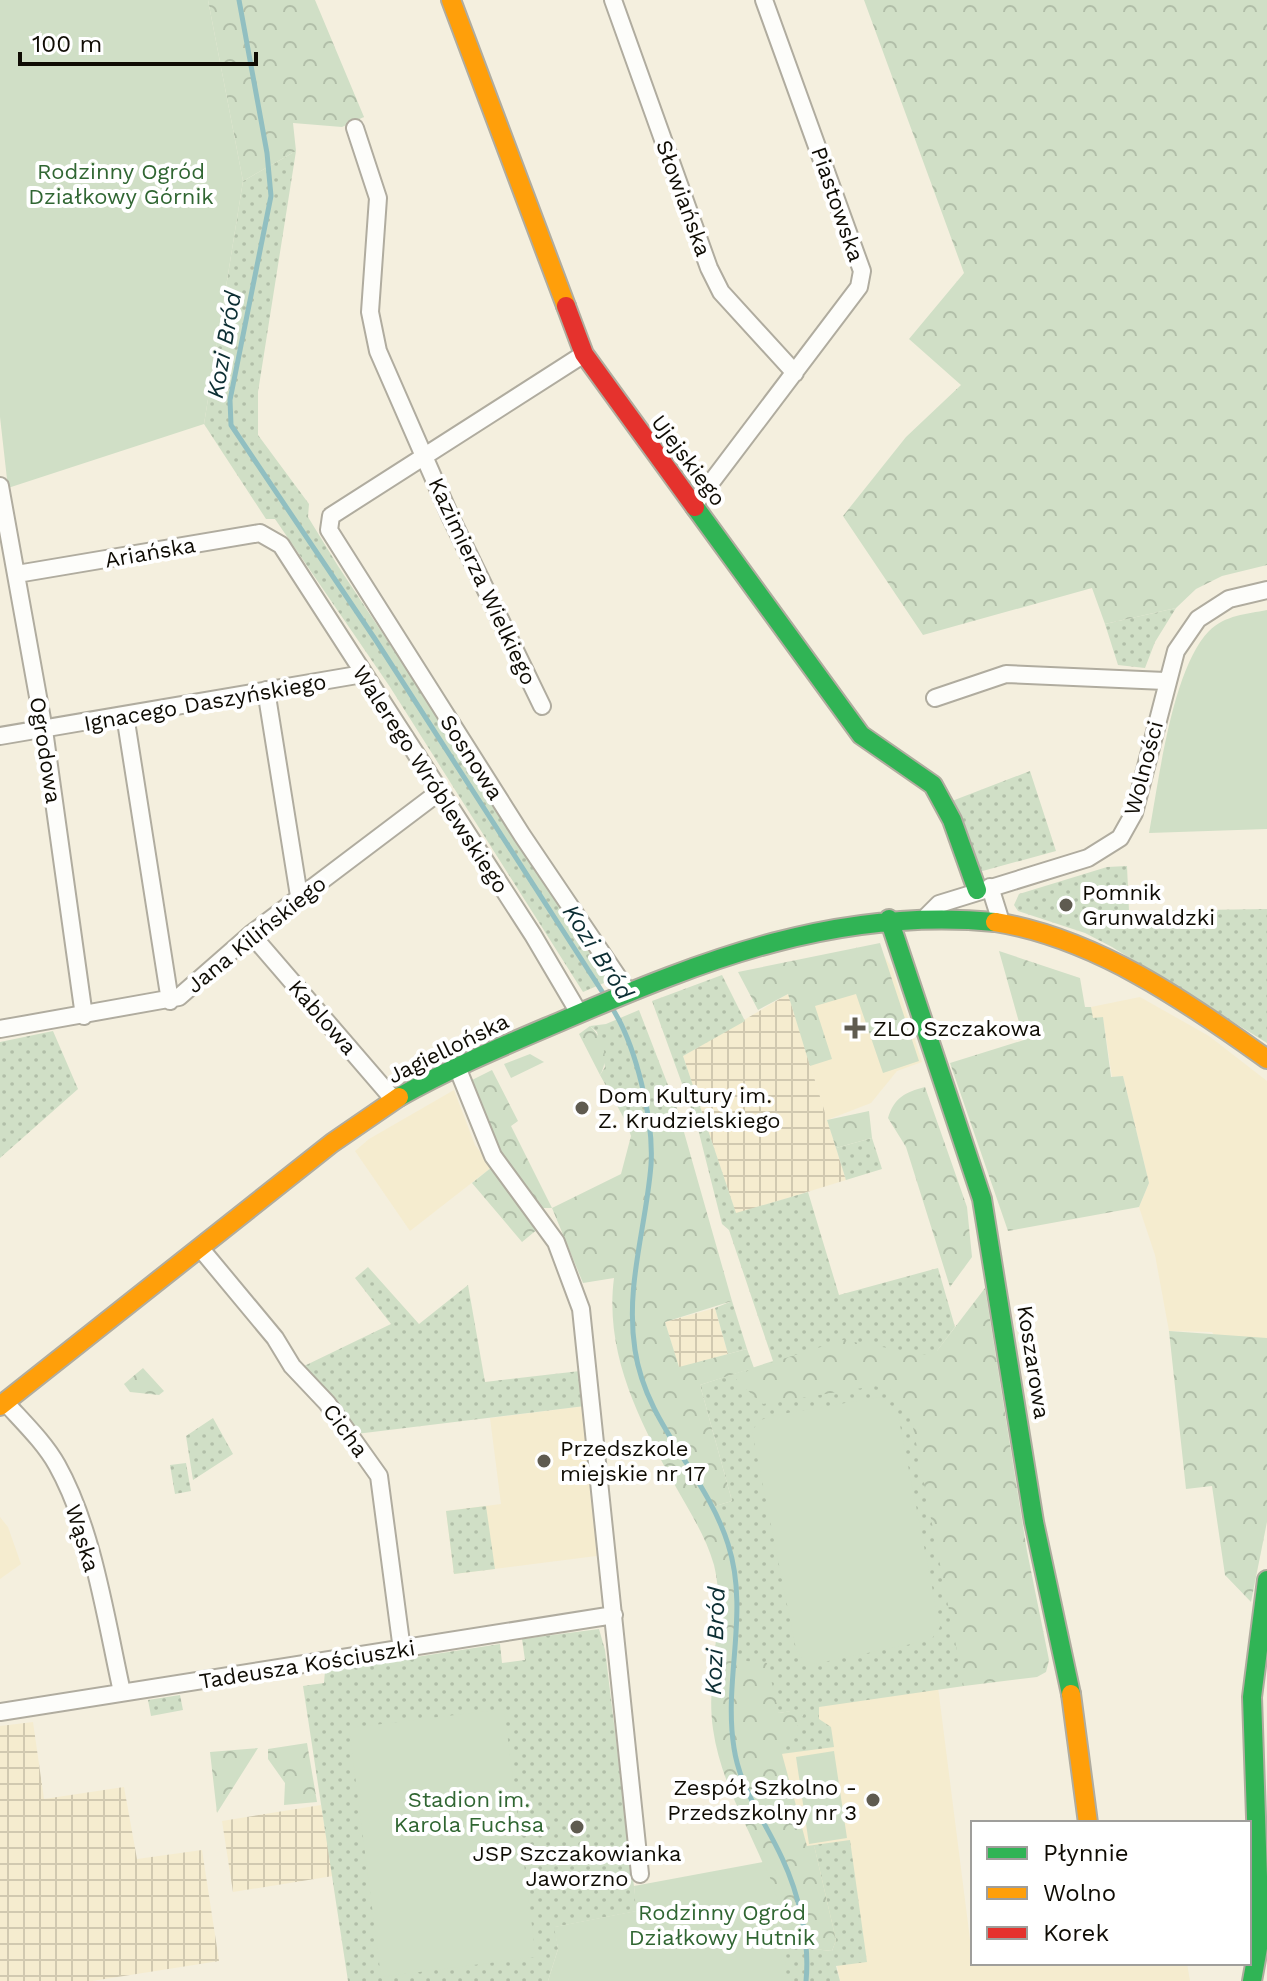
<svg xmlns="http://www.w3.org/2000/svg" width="1267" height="1981" viewBox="0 0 1267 1981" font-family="'Work Sans',sans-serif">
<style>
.built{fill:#f5eccf}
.industrial{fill:url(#industrial-grid)}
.grass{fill:url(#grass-dots)}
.forest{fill:url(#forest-crowns)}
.garden{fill:#d0dfc6}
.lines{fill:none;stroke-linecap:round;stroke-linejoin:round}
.stream{stroke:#91bfc1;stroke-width:5}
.street-casing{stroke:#b0ac9f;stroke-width:20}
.fast-casing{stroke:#b0ac9f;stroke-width:22}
.slow-casing{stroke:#b0ac9f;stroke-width:22}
.jam-casing{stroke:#b0ac9f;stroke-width:22}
.street{stroke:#fdfdfa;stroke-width:16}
.fast{stroke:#30b455;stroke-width:18}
.slow{stroke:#ff9f0a;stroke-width:18}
.jam{stroke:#e5322d;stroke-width:18}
.poi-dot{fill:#5f5b50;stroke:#fff;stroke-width:3}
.labels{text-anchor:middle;stroke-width:8;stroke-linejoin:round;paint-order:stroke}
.park-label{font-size:22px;fill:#306632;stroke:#fff}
.street-label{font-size:22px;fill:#0f0c04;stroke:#fff}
.poi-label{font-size:22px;fill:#0f0c04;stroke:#fff;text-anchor:start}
.water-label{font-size:24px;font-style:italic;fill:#0c2e33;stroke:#fff}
</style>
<defs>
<pattern id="industrial-grid" width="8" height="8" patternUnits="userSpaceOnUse" patternTransform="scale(2)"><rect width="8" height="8" fill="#f5eccf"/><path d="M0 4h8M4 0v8" fill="none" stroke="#d1c9b0"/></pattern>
<pattern id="grass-dots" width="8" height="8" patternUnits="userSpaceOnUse" patternTransform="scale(2)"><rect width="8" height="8" fill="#d0dfc6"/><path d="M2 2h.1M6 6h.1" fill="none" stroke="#b1bea8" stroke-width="1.8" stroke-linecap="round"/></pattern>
<pattern id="forest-crowns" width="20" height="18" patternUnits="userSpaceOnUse" patternTransform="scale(2)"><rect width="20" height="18" fill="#d0dfc6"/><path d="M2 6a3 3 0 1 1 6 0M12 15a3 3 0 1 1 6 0" fill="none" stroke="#b1bea8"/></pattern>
</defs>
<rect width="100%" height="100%" fill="#f4efde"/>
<path class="built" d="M 879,948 L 892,968 L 922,1062 L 897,1071 L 871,1103 L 827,1120 L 788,994 Z
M 1140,997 L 1209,1036 L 1267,1081 L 1267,1426 L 1212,1332 L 1169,1331 L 1155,1255 L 1139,1207 L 1149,1183 L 1123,1076 L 1112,1077 L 1103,1018 L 1092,1018 L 1091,1007 Z
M 454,1090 L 475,1145 L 492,1167 L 410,1231 L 355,1151 L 369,1139 Z
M 585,1406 L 604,1555 L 454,1574 L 446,1511 L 501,1504 L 490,1418 Z
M 0,1517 L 8,1527 L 21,1564 L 0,1579 Z
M 938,1687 L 973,1963 L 1187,1963 L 1190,1981 L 840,1981 L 814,1845 L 807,1847 L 781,1754 L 807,1708 Z"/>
<path class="industrial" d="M 788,994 L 846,1180 L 736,1214 L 683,1056 Z
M 715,1308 L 728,1354 L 679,1368 L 665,1322 Z
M 33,1722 L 44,1799 L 124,1787 L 137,1859 L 202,1850 L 219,1961 L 92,1981 L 0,1981 L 0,1726 Z
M 321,1805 L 333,1876 L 233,1892 L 222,1821 Z"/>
<path class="grass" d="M 296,151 L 258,392 L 258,435 L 309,504 L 308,517 L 338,566 L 606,971 L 611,980 L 583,992 L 390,687 L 275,519 L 266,519 L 204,424 L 243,181 Z
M 1176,608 L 1155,642 L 1145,668 L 1118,665 L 1105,624 Z
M 1030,771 L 1056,851 L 979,872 L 952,801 Z
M 1127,866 L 1129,911 L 1267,909 L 1267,1043 L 1112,947 L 1085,933 L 1018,911 L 1014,905 L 1019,894 L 1107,867 Z
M 722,975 L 745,1021 L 683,1056 L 736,1213 L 808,1192 L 839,1295 L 938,1268 L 955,1327 L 937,1351 L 964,1686 L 819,1707 L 819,1719 L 831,1727 L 834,1747 L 781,1754 L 806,1709 L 779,1713 L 735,1660 C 741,1609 740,1552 712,1507 L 732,1501 L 700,1385 L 773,1361 L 729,1230 L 722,1224 L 697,1125 L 652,1001 Z
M 639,1010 L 678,1111 L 626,1122 L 600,1075 L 605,1067 L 597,1032 L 590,1026 L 606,1024 Z
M 53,1031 L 78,1089 L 0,1158 L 0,1042 Z
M 872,1138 L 882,1169 L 846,1180 L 836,1148 Z
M 368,1267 L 419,1324 L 468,1285 L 485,1382 L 580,1371 L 585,1406 L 356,1434 L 300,1368 L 391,1324 L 355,1278 Z
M 732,1301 L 747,1349 L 728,1354 L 715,1308 Z
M 213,1418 L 233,1454 L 193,1480 L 186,1436 Z
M 186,1463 L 191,1491 L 175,1494 L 170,1465 Z
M 486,1506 L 495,1569 L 454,1574 L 446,1511 Z
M 599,1629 L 605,1650 L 637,1911 L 555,1927 L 558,1949 L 548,1981 L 348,1981 L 303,1686 L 324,1683 L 325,1671 L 500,1644 L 502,1663 L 525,1660 L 522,1639 Z
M 180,1695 L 183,1710 L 151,1716 L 148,1700 Z
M 850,1840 L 867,1962 L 836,1966 L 840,1981 L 785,1981 L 785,1946 L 832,1951 L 836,1940 L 814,1845 Z"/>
<path class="forest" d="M 208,0 L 315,0 L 364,117 L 342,127 L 293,123 L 296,151 L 243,181 Z
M 864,0 L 1267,0 L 1267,565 L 1222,576 L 1196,589 L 1176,608 L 1105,624 L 1092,588 L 923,635 L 843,516 L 906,437 L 961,385 L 909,339 L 964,273 Z
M 880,943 L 919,1061 L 883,1073 L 856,994 L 815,1006 L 832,1059 L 810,1066 L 788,994 L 758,1010 L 738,972 Z
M 999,951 L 1080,978 L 1085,1007 L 1091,1007 L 1093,1018 L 1103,1017 L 1111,1077 L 1123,1076 L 1149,1183 L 1139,1207 L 1008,1231 L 950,1063 L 1024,1040 Z
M 590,1026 C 603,1038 610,1059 600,1075 L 579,1034 Z
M 492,1070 L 518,1121 L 511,1126 L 552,1208 L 621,1174 L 631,1136 L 626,1122 L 678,1111 L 732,1301 L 665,1322 L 679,1367 L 747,1349 L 754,1368 L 843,1340 L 933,1356 L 985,1288 L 1027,1551 L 1049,1660 L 1046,1672 L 1037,1677 L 964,1686 L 910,1412 L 891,1390 L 875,1386 L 763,1404 L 736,1380 L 750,1369 L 700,1385 L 732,1501 L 712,1507 C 740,1552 741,1609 736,1660 L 767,1663 L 779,1713 L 807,1708 L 782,1754 L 807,1846 L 814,1845 L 836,1940 L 832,1951 L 785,1946 C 780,1867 724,1807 713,1729 C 705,1675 727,1617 714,1565 C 706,1537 691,1514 677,1489 C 641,1424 604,1355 614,1278 L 583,1283 L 552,1208 L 540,1208 L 500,1153 L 472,1080 Z
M 925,1087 L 967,1207 L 972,1257 L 950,1287 L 906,1147 L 888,1118 C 894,1098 905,1092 925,1087 Z
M 869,1111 L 872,1138 L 836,1148 L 827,1120 Z
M 492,1167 L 539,1228 L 522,1242 L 472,1183 Z
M 1169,1331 L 1267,1338 L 1267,1522 L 1251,1602 L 1225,1575 L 1212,1486 L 1186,1489 Z
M 143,1368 L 164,1391 L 159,1395 L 130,1392 L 124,1384 Z
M 307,1743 L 317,1802 L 284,1805 L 285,1783 L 268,1759 L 268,1749 Z
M 258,1748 L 217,1813 L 210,1752 Z"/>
<path class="garden" d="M 0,0 L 208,0 L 243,181 L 204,424 L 8,488 L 0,417 Z
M 1267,610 L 1267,829 L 1149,833 C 1159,780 1172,669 1209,631 C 1225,615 1247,614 1267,610 Z
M 530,1054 L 544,1062 L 511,1078 L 504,1064 Z
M 880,1397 L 897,1410 L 940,1627 L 931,1640 L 814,1664 L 802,1658 L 796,1649 L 752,1431 L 759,1421 L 770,1416 Z
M 504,1709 L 536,1957 L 381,1977 L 349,1728 Z
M 834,1751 L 847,1838 L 809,1844 L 796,1757 Z
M 763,1862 C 782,1899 787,1939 785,1981 L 548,1981 L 558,1949 L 554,1927 L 636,1911 L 634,1886 Z"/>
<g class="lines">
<path class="stream" d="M 239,0 L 267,153 L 271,196 L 230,400 L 231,425 L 375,639 L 605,996
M 612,1008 C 636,1045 654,1121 651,1165 C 646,1228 625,1286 635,1350 C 646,1425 706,1474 728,1544 C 750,1612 723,1680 734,1748 C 740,1789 765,1821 782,1858 C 799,1894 810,1941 806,1981"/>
<defs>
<path id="street" d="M 613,0 L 709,268 L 721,292 L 795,373
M 355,128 L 378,198 L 370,312 L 378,351 L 451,518 L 542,706
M 584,354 L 331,516 L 329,530 L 522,835 L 628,992
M 0,486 L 44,730 L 84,1016
M 694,505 L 859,287 L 862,271 L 764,0
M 17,574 L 260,533 L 281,545 L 533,935 L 579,1013
M 266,690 L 299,896
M 935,698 L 1006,674 L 1165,681
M 125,715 L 170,1001
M 0,736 L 363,674
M 990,887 L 1001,922
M 927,916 L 939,904 L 1088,858 L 1120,838 L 1134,813 L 1176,651 L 1198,619 L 1229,599 L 1267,590
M 251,934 L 394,1100
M 0,1029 L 179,997 L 251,934 L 439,792
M 457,1067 L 493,1156 L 556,1242 L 581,1309 L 640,1874
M 201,1249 L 275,1338 L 292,1366 L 327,1403 L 379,1476 L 402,1650
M 5,1402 C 23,1422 44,1442 57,1465 C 93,1529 106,1620 122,1692
M 0,1712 L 614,1615"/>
<path id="fast" d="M 695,507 L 861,735 L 933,785 L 952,820 L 977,890
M 889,919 L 982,1199 L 1034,1522 L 1071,1694
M 399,1097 C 452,1067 508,1044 564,1020 C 705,959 839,907 995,922
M 1252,1981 L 1260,1937 L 1252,1697 L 1267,1580"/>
<path id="slow" d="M 451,0 L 566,306
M 995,922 C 1095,938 1186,1001 1267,1059
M 0,1406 L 332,1143 L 399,1097
M 1071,1694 L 1088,1823"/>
<path id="jam" d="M 566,306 L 584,354 L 695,507"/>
</defs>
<use href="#street" class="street-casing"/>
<use href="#fast" class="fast-casing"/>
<use href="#slow" class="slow-casing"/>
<use href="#jam" class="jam-casing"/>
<use href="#street" class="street"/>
<use href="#fast" class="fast"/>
<use href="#slow" class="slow"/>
<use href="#jam" class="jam"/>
</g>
<g class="poi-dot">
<circle cx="1066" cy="905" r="8"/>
<path d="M851 1016h8v8h8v8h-8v8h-8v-8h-8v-8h8z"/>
<circle cx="582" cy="1108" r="8"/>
<circle cx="544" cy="1461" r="8"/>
<circle cx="873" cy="1800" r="8"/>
<circle cx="577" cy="1827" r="8"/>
</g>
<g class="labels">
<g class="park-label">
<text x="121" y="179">Rodzinny Ogród<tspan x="121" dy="25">Działkowy Górnik</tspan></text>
<text x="469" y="1807">Stadion im.<tspan x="469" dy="25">Karola Fuchsa</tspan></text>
<text x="722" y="1920">Rodzinny Ogród<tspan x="722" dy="25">Działkowy Hutnik</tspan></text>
</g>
<g class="street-label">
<text transform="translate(684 198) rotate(70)" y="8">Słowiańska</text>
<text transform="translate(838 204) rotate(71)" y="8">Piastowska</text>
<text transform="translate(689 460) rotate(53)" y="8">Ujejskiego</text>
<text transform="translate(150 552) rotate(-10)" y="8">Ariańska</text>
<text transform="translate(483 581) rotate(65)" y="8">Kazimierza Wielkiego</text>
<text transform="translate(205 702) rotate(-10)" y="8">Ignacego Daszyńskiego</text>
<text transform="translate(46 750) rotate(81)" y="8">Ogrodowa</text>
<text transform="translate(472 757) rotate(57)" y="8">Sosnowa</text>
<text transform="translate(1143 768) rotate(-75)" y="8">Wolności</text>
<text transform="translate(431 779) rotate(57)" y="8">Walerego Wróblewskiego</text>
<text transform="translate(256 934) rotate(-39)" y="8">Jana Kilińskiego</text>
<text transform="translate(323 1017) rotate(49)" y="8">Kablowa</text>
<text transform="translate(448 1048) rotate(-26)" y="8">Jagiellońska</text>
<text transform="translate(1034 1362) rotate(81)" y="8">Koszarowa</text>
<text transform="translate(346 1430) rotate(54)" y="8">Cicha</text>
<text transform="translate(83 1538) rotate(73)" y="8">Wąska</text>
<text transform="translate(307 1664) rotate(-9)" y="8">Tadeusza Kościuszki</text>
</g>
<g class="poi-label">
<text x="1082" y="900">Pomnik<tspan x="1082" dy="25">Grunwaldzki</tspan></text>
<text x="873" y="1036">ZLO Szczakowa</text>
<text x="598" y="1103">Dom Kultury im.<tspan x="598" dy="25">Z. Krudzielskiego</tspan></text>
<text x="560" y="1456">Przedszkole<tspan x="560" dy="25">miejskie nr 17</tspan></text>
<text x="857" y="1795" text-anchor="end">Zespół Szkolno -<tspan x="857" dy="25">Przedszkolny nr 3</tspan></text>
<text x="577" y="1861" text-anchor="middle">JSP Szczakowianka<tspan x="577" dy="25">Jaworzno</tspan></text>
</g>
<g class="water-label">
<text transform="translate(224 345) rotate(-80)" y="8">Kozi Bród</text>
<text transform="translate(598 952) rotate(57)" y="8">Kozi Bród</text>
<text transform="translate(715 1641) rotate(-88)" y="8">Kozi Bród</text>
</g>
</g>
<rect x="971" y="1821" width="280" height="144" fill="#ffffff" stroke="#9f9e9b" stroke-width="2"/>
<rect x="987" y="1847" width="40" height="12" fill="#30b455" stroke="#9f9e9b" stroke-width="2"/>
<text x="1043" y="1861" font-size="24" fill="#0f0c04">Płynnie</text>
<rect x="987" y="1887" width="40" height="12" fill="#ff9f0a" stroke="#9f9e9b" stroke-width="2"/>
<text x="1043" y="1901" font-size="24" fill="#0f0c04">Wolno</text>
<rect x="987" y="1927" width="40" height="12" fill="#e5322d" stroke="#9f9e9b" stroke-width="2"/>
<text x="1043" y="1941" font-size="24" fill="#0f0c04">Korek</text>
<path d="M20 52v12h236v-12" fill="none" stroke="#0f0c04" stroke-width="4"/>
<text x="32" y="52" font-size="24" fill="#0f0c04" stroke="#ffffff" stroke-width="6" paint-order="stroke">100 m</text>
</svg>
